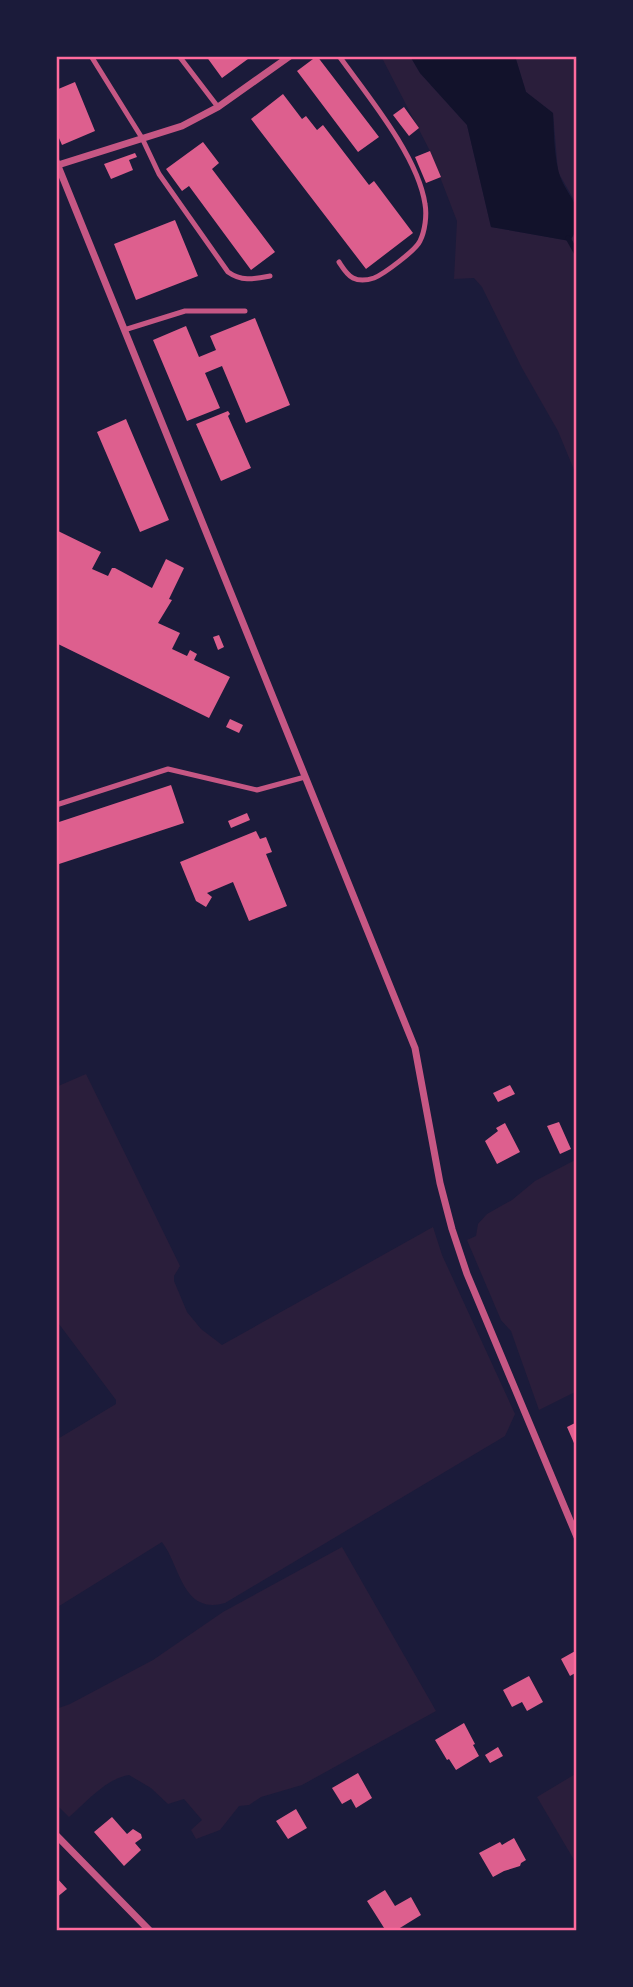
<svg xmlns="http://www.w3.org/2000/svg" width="633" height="1987" viewBox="0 0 633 1987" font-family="Mulish,sans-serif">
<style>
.green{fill:#2a1e3b}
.water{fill:#12122b}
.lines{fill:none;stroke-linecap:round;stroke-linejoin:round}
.stream{stroke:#12122b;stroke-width:5}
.building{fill:#dd5f8e}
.service{stroke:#c65784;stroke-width:5}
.minor{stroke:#c65784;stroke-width:7}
.neatline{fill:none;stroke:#ff6b9d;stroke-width:2.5}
</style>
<rect width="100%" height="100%" fill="#1b1b3a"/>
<path class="green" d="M 381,56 L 410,56 L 420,73 L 467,125 L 491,227 L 570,241 L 577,230 L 577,477 L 558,431 L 522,368 L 482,287 L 474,278 L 454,279 L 457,221 L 430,151 Z
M 515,56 L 577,56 L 577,205 L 558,172 L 553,113 L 526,92 Z
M 86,1074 L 180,1266 L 174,1276 L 174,1281 L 187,1312 L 201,1329 L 222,1345 L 433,1227 L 442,1255 L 515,1414 L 505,1436 L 225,1603 C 182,1615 181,1567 162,1542 L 56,1608 L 56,1440 L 116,1404 L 116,1400 L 56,1320 L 56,1087 Z
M 577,1159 L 577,1391 L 539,1410 L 511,1331 L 501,1320 L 467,1240 L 476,1236 L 478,1224 L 487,1214 L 512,1200 L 535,1181 Z
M 342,1547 L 436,1711 L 302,1785 L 261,1797 L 249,1805 L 239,1806 L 220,1830 L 196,1839 L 191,1830 L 202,1820 L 184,1799 L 168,1804 L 151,1788 L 129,1775 C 105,1779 87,1802 69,1817 L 56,1804 L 56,1709 L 70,1704 L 153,1660 L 223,1612 Z
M 577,1773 L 577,1865 L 537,1797 Z"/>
<path class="water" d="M 410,56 L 515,56 L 526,92 L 553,113 C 554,132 554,151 558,169 C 564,198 591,206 570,241 L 491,227 L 467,125 L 420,73 Z"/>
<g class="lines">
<path class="stream" d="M 568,238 L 577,254"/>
</g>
<path class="building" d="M 206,56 L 252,56 L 222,78 Z
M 317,56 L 379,137 L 358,152 L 297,71 Z
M 75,82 L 95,131 L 62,145 L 56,131 L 56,107 L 58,106 L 56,90 Z
M 283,94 L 302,119 L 306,116 L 317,130 L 323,125 L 369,185 L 374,181 L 413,233 L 366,269 L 251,119 Z
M 404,107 L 419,128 L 409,136 L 393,115 Z
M 203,142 L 219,163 L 212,169 L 275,252 L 251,270 L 189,186 L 182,191 L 166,169 Z
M 430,151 L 441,177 L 426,183 L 415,157 Z
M 135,153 L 137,157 L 129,160 L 133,170 L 111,179 L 104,164 Z
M 175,220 L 198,276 L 136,300 L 114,244 Z
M 255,318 L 290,405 L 246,423 L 222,366 L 205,373 L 220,408 L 187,421 L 153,340 L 186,326 L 199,357 L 216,350 L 210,336 Z
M 228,411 L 230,414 L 228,416 L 251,468 L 221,481 L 196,424 Z
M 126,419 L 169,520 L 140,532 L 97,432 Z
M 56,530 L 101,552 L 92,569 L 108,576 L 112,568 L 115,568 L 152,588 L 166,559 L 184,568 L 169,599 L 172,600 L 158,623 L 180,633 L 172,649 L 187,656 L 190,650 L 197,654 L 194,660 L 230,677 L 209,718 L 56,643 Z
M 219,635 L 224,647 L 218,650 L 213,637 Z
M 230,719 L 243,725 L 239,733 L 226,727 Z
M 171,785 L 184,823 L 56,865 L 56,823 Z
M 247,813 L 250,820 L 231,828 L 228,821 Z
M 256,831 L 260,839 L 266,837 L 272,852 L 266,854 L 287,906 L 249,921 L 233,882 L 207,893 L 212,897 L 206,907 L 196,901 L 180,862 Z
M 510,1085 L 515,1094 L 498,1102 L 493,1093 Z
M 559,1122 L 571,1149 L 560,1154 L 547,1126 Z
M 505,1123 L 520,1152 L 497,1164 L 485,1141 L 498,1131 L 496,1128 Z
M 577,1422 L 577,1450 L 567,1427 Z
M 577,1650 L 577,1672 L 570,1676 L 561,1659 Z
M 529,1676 L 543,1702 L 527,1711 L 522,1702 L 512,1707 L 503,1690 Z
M 464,1723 L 475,1744 L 473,1745 L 479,1756 L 456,1770 L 449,1759 L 447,1760 L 435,1740 Z
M 498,1747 L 503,1756 L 490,1763 L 485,1755 Z
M 358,1773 L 372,1798 L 356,1808 L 351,1799 L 342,1804 L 332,1788 Z
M 296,1809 L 307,1828 L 288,1839 L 276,1821 Z
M 112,1817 L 127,1834 L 133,1829 L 141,1834 L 142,1838 L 135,1843 L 141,1850 L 124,1866 L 94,1832 Z
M 514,1838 L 526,1860 L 521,1863 L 520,1866 L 504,1871 L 493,1877 L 479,1853 L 500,1842 L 502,1845 Z
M 56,1877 L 67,1889 L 56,1898 Z
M 385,1890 L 395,1906 L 411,1897 L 421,1915 L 395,1931 L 386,1931 L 367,1901 Z"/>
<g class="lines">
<path class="service" d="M 91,56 L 142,138 L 159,174 L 228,272 C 242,282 254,279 270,276
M 179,56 L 218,107
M 339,56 C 367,95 418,156 425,204 C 427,215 425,231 420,241 C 416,250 384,274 374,278 C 368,280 359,281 353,278 C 347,275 343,268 339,262
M 56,57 L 58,56
M 124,330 L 185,311 L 245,311
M 56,805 L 168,769 L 257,790 L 305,777"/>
<path class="minor" d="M 56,161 L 415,1048 L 440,1183 L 452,1229 L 467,1274 L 577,1537
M 58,165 L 182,126 L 218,107 L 290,56
M 56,1835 L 150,1931"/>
</g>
<rect width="633" height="1987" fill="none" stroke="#1b1b3a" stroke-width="116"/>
<rect x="58" y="58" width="517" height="1871" class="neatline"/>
</svg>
